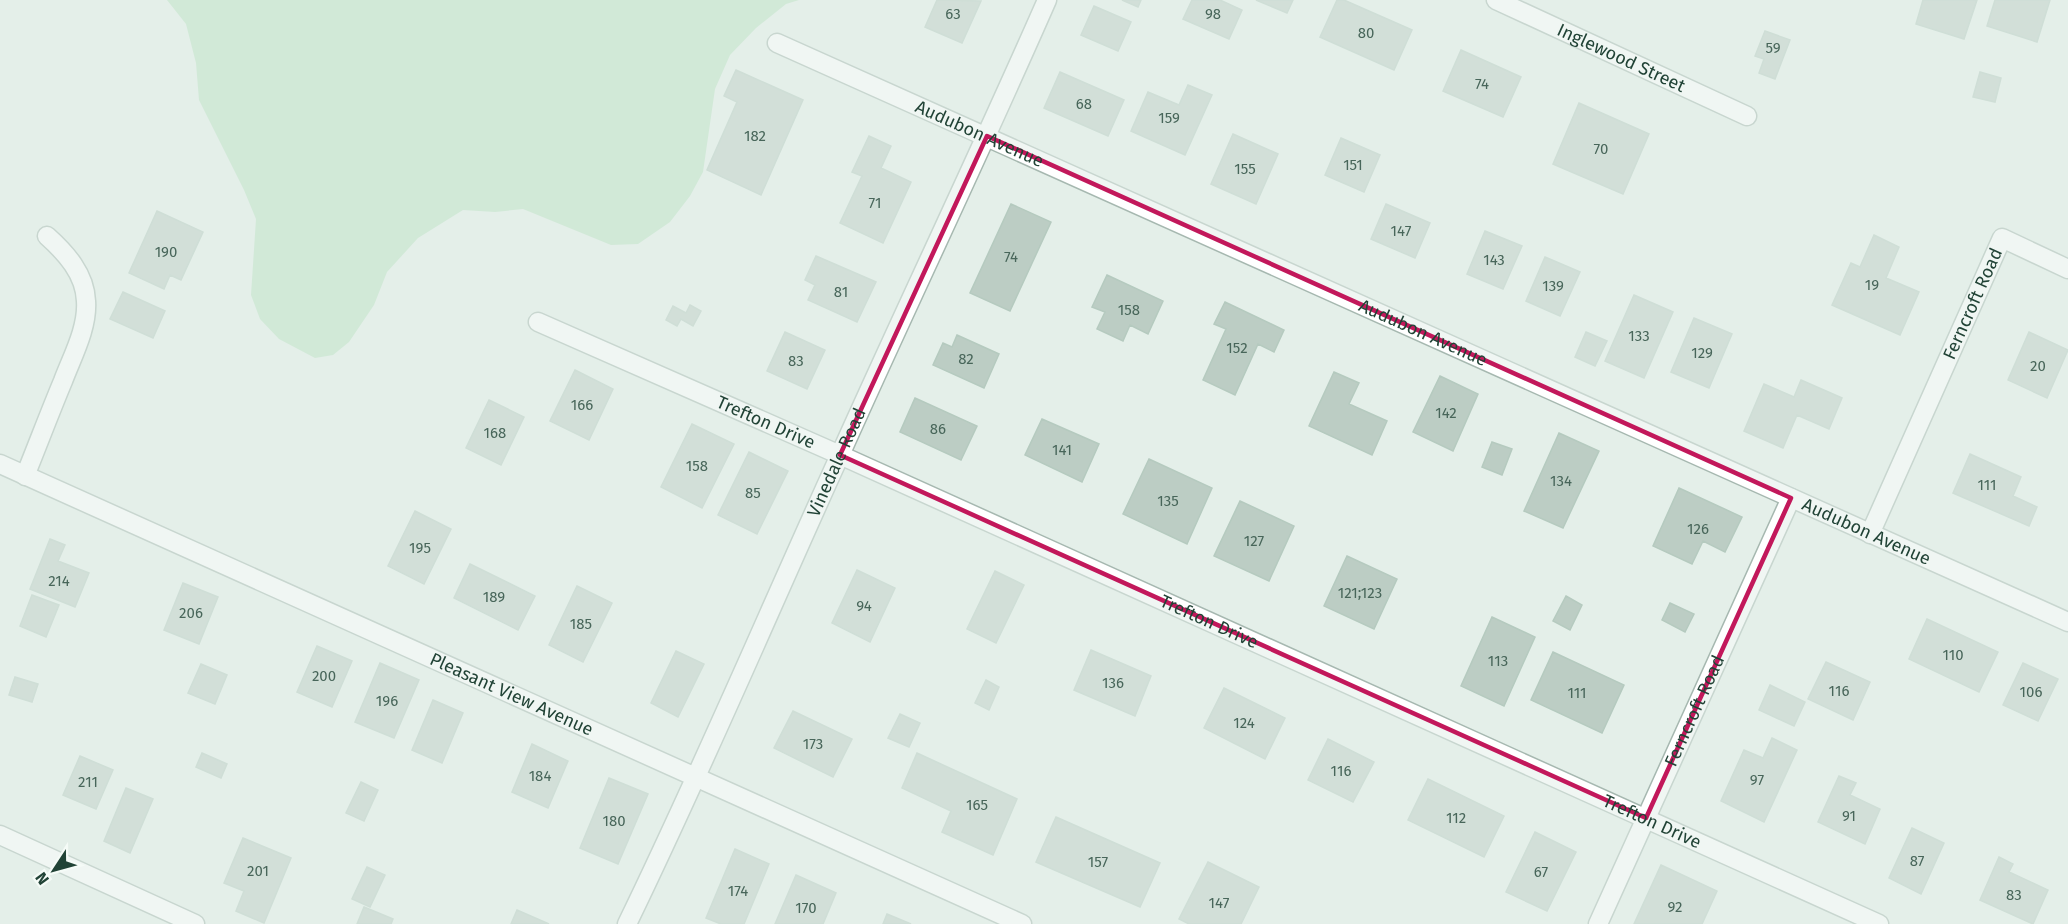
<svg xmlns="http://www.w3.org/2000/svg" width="2068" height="924" viewBox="0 0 2068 924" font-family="'Fira Sans',sans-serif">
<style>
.green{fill:#bbe2c2}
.building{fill:#bccdc4;stroke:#b5cabf;stroke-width:1.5}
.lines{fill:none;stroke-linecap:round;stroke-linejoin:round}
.minor-casing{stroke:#a6b8b0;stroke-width:21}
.minor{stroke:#fff;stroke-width:18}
.marked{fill:none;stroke:#c2185b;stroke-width:4.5;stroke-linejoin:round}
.labels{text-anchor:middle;stroke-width:4.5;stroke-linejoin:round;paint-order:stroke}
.number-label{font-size:15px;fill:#48665a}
.street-label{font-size:18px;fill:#214336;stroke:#f5fbf7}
</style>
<rect width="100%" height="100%" fill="#e4efe9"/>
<path class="green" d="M 167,0 L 799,0 L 786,4 L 756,28 L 730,55 L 715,89 L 703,172 L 690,196 L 670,222 L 638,244 L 611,245 L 523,209 L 495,212 L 463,210 L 418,238 L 387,272 L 374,305 L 349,342 L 333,355 L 315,358 L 279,339 L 260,319 L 251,295 L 256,219 L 244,190 L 199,100 L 196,63 L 186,24 Z"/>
<path class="building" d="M 937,0 L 981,1 L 962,43 L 925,27 Z
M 1122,0 L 1141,0 L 1138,7 Z
M 1192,0 L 1220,0 L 1242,10 L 1229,39 L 1183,19 Z
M 1256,0 L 1293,0 L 1287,13 Z
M 1337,0 L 1344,0 L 1412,30 L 1394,70 L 1320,37 Z
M 1923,0 L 1977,0 L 1964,39 L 1916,24 Z
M 1995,0 L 2050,0 L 2037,42 L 1987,26 Z
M 1094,6 L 1131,22 L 1118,51 L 1081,35 Z
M 1765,31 L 1790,40 L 1775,79 L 1759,73 L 1764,59 L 1755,56 Z
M 1461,50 L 1521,77 L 1503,117 L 1443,91 Z
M 736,70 L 803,100 L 761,195 L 707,170 L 737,102 L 724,96 Z
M 1060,72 L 1124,100 L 1108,136 L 1044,108 Z
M 1980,72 L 2001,78 L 1995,102 L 1973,97 Z
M 1188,85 L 1212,95 L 1185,155 L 1131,131 L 1148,92 L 1179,105 Z
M 1579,103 L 1649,134 L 1623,194 L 1553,164 Z
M 1233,134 L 1278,154 L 1256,204 L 1211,184 Z
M 869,136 L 891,146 L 881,168 L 911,182 L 883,243 L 840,223 L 862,176 L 852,172 Z
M 1341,138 L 1380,155 L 1364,192 L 1325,175 Z
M 1011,204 L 1051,222 L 1010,311 L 970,293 Z
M 1386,204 L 1430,223 L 1415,258 L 1371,239 Z
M 157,211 L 203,232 L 181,280 L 170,275 L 164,289 L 129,273 Z
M 1485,231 L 1522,246 L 1503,289 L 1467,274 Z
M 1874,235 L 1899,247 L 1886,278 L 1919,292 L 1900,335 L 1832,305 L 1851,263 L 1860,267 Z
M 816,256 L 876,282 L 857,322 L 808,300 L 815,285 L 805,280 Z
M 1545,257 L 1580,272 L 1560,316 L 1526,301 Z
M 1107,275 L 1163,301 L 1148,334 L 1130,325 L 1123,341 L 1097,329 L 1105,312 L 1092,307 Z
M 123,292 L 165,311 L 153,338 L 110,319 Z
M 1634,295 L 1673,312 L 1644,378 L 1605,361 Z
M 1225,302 L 1284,330 L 1274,352 L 1258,344 L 1235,395 L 1203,380 L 1226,329 L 1214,324 Z
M 690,305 L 701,311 L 693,326 L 681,319 L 677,326 L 666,320 L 673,306 L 686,313 Z
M 1694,318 L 1732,334 L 1709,388 L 1671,372 Z
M 785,332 L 825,350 L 807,389 L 767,371 Z
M 1586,332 L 1607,341 L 1595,366 L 1575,357 Z
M 2029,332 L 2068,350 L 2047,398 L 2008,380 Z
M 957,335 L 999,354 L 984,388 L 933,365 L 943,343 L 952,347 Z
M 575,370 L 613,389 L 589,440 L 550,421 Z
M 1334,372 L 1359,383 L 1349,404 L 1387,421 L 1372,455 L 1309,426 Z
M 1440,376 L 1478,394 L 1453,451 L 1413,432 Z
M 1801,380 L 1842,398 L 1829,429 L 1797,415 L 1783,448 L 1744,431 L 1764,384 L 1794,397 Z
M 915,398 L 977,426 L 961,460 L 900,432 Z
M 489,400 L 524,417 L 501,465 L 466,448 Z
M 1042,419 L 1099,444 L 1082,482 L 1025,455 Z
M 692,424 L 734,444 L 702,508 L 661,487 Z
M 1559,433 L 1599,451 L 1563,528 L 1524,511 Z
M 1492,442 L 1512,449 L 1502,475 L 1482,467 Z
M 749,452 L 788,471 L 757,534 L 718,515 Z
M 1970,454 L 2021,477 L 2013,496 L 2037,507 L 2029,526 L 1953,493 Z
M 1149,459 L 1212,488 L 1187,544 L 1123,514 Z
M 1679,488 L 1742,517 L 1725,552 L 1703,541 L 1692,564 L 1653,546 Z
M 1240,501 L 1294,526 L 1269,581 L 1214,556 Z
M 415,511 L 451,529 L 424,584 L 388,566 Z
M 50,539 L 65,545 L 58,561 L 89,573 L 75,607 L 30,589 Z
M 1347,556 L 1397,579 L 1374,629 L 1324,606 Z
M 470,564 L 535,596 L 518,630 L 454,598 Z
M 857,570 L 895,588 L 870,642 L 832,623 Z
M 995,571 L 1024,585 L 996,643 L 967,629 Z
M 183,583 L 218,597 L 199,644 L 164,630 Z
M 577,586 L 612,603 L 583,662 L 549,645 Z
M 32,595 L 59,605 L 46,637 L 20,626 Z
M 1566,596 L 1582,605 L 1570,630 L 1553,621 Z
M 1670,603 L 1694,614 L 1685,632 L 1662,620 Z
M 1492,617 L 1535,637 L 1504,706 L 1461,686 Z
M 1927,619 L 1998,652 L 1979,692 L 1909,659 Z
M 317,646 L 352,661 L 332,707 L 297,692 Z
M 1091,650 L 1151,676 L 1135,716 L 1074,690 Z
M 676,651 L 704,664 L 678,717 L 651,703 Z
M 1553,652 L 1624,685 L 1602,733 L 1531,700 Z
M 1826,662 L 1870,682 L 1853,720 L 1808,699 Z
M 380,663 L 419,680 L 394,738 L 355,722 Z
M 2023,663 L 2058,679 L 2038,721 L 2003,705 Z
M 201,664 L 227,675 L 215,704 L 188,693 Z
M 15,677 L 38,684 L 32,702 L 9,695 Z
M 986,680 L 999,687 L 989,710 L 975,703 Z
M 1770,685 L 1805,702 L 1794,726 L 1759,710 Z
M 1224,688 L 1285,718 L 1265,759 L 1204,728 Z
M 433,700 L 463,713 L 442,763 L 412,750 Z
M 793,711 L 852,739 L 833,777 L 774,748 Z
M 900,714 L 920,723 L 909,747 L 888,738 Z
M 1772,738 L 1797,750 L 1764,822 L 1721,801 L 1744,750 L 1763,758 Z
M 1328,739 L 1374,762 L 1353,802 L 1308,780 Z
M 532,744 L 568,761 L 548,808 L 512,792 Z
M 202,753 L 227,764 L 221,778 L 196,767 Z
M 917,753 L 1017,799 L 993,855 L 942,832 L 951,811 L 902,788 Z
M 80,756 L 113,770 L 96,809 L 63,795 Z
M 1839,776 L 1856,783 L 1850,795 L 1880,809 L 1865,844 L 1818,822 Z
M 609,778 L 648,794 L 618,864 L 580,848 Z
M 1428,779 L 1504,816 L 1484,857 L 1408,820 Z
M 361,782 L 378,790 L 364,821 L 346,813 Z
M 126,788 L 153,799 L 130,853 L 104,841 Z
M 1056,817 L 1160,863 L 1140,907 L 1036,862 Z
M 1912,828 L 1944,843 L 1921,894 L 1889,878 Z
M 1535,832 L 1576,852 L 1547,911 L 1506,892 Z
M 243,838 L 291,858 L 264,923 L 236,911 L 244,891 L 224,883 Z
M 735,849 L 769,864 L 744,924 L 721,924 L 706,918 Z
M 1999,857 L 2013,864 L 2009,872 L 2048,890 L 2033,924 L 1980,900 Z
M 1208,862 L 1259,887 L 1241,924 L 1189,924 L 1179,919 Z
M 1661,865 L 1717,891 L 1702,924 L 1634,924 Z
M 367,867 L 385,875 L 370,907 L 352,899 Z
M 796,875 L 836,893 L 823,924 L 775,924 Z
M 364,907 L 393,919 L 391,924 L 357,924 Z
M 517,910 L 549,924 L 511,924 Z
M 887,914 L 911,924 L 883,924 Z"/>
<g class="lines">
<defs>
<g id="minor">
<path id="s1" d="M 1496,0 L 1747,116"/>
<path id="s2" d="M 777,43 L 2068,622"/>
<path id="s3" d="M 538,322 L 840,455 L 1879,924"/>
<path id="s4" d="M 0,464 L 1022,924"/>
<path d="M 25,476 C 38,444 50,412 63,381 C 72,357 88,328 86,301 C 85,274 66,253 47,236"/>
<path id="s5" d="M 1870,534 L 2002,238 L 2068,269"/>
<path d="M 0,835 L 195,924"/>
<path id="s6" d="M 627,924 C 702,770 769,611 840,455 C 908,303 980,153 1047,0"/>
<path id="s7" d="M 1598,924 L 1791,498"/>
</g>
</defs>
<use href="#minor" class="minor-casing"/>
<use href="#minor" class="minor"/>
</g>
<path d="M0 0H2068V924H0ZM 987,136 L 1791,498 L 1646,818 L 840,455 Z" fill="#e4efe9" fill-opacity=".55" fill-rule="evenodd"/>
<path class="marked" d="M 987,136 L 1791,498 L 1646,818 L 840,455 Z"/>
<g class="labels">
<g class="number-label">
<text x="953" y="19">63</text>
<text x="1213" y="19">98</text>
<text x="1366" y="38">80</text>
<text x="1773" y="53">59</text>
<text x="1482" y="89">74</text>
<text x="1084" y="109">68</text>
<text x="1169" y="123">159</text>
<text x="755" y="141">182</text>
<text x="1601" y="154">70</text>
<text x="1353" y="170">151</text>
<text x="1245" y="174">155</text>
<text x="875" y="208">71</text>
<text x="1401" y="236">147</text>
<text x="166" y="257">190</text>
<text x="1011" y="262">74</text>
<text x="1494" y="265">143</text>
<text x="1872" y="290">19</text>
<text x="1553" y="291">139</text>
<text x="841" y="297">81</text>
<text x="1129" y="315">158</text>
<text x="1639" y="341">133</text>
<text x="1237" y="353">152</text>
<text x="1702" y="358">129</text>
<text x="966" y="364">82</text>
<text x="796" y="366">83</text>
<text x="2038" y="371">20</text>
<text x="582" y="410">166</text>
<text x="1446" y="418">142</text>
<text x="938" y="434">86</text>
<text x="495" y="438">168</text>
<text x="1062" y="455">141</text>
<text x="697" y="471">158</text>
<text x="1561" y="486">134</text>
<text x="1987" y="490">111</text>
<text x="753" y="498">85</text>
<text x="1168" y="506">135</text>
<text x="1698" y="534">126</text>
<text x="1254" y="546">127</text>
<text x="420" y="553">195</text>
<text x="59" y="586">214</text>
<text x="1360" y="598">121;123</text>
<text x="494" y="602">189</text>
<text x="864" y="611">94</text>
<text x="191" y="618">206</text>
<text x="581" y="629">185</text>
<text x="1953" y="660">110</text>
<text x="1498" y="666">113</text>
<text x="324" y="681">200</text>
<text x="1113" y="688">136</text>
<text x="1839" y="696">116</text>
<text x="2031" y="697">106</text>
<text x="1577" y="698">111</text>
<text x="387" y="706">196</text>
<text x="1244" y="728">124</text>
<text x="813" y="749">173</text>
<text x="1341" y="776">116</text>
<text x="540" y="781">184</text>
<text x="1757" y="785">97</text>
<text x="88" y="787">211</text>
<text x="977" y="810">165</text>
<text x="1849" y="821">91</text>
<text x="1456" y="823">112</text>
<text x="614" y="826">180</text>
<text x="1917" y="866">87</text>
<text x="1098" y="867">157</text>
<text x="258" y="876">201</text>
<text x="1541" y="877">67</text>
<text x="738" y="896">174</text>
<text x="2014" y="900">83</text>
<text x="1219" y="908">147</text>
<text x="1675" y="912">92</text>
<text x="806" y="913">170</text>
</g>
<g class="street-label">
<text dy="6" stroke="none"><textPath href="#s1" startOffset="138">Inglewood Street</textPath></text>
<text dy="6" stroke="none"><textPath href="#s2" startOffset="222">Audubon Avenue</textPath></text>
<text dy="6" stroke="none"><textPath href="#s5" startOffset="252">Ferncroft Road</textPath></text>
<text dy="6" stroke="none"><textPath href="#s2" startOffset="708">Audubon Avenue</textPath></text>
<text dy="6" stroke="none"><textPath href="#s3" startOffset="249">Trefton Drive</textPath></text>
<text dy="6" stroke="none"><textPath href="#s6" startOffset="507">Vinedale Road</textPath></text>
<text dy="6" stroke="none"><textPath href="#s2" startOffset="1194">Audubon Avenue</textPath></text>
<text dy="6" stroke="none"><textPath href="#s3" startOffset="735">Trefton Drive</textPath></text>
<text dy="6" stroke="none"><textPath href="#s4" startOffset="561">Pleasant View Avenue</textPath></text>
<text dy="6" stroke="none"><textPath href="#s7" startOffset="234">Ferncroft Road</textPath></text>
<text dy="6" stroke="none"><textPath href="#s3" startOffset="1221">Trefton Drive</textPath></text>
</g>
</g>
<g transform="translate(54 870) rotate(234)" stroke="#f5fbf7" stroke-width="4.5" paint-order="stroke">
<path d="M0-4.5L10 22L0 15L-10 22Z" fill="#214336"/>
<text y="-9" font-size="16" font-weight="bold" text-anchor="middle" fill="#214336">N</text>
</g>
</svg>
